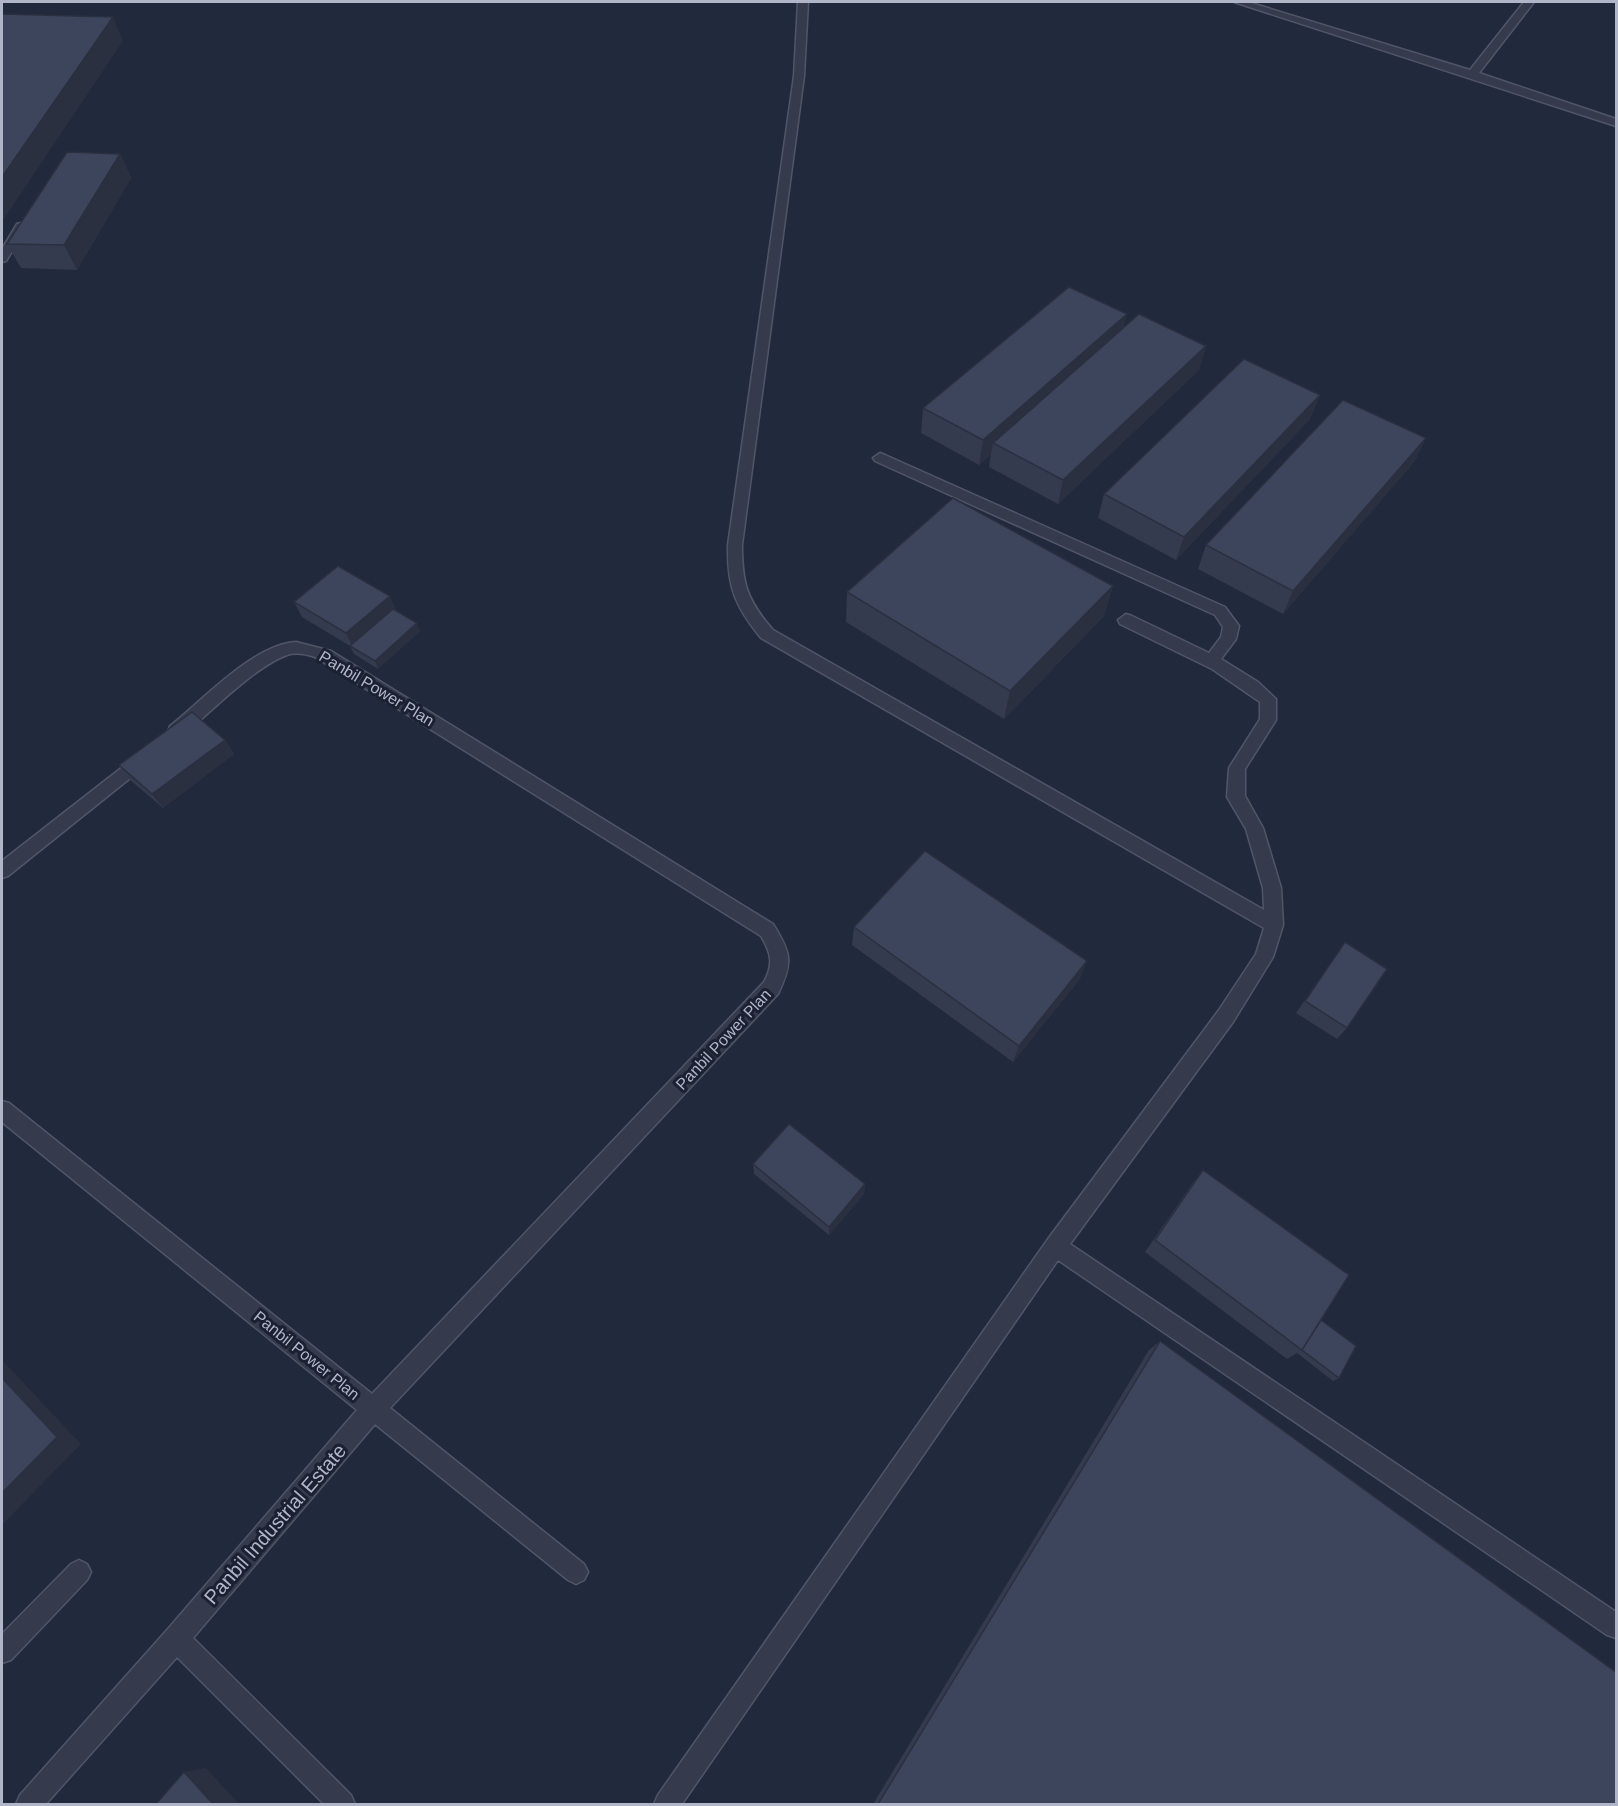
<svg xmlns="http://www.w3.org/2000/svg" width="1618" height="1806" viewBox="0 0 1618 1806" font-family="Helvetica,sans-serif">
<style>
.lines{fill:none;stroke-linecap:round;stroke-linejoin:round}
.lane-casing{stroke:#505667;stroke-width:3}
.lane{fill:#353b4c;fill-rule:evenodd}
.wall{fill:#343b4f}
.shaded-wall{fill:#2b3040}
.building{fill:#3d455c;stroke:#2b3040;stroke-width:1.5}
.labels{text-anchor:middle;stroke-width:6;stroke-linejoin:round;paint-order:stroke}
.street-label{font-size:16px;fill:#b0b6c8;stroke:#1a2131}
.near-street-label{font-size:20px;fill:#b0b6c8;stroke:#1a2131}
</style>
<rect width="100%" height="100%" fill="#21293c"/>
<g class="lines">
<defs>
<path id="lane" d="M 798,2 L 808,2 L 804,76 L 742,545 C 742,584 747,600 773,630 L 1264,910 L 1263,888 L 1246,829 L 1227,797 L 1229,768 L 1260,719 L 1260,702 L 1212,669 L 1120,624 L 1118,620 L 1126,614 L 1132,616 L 1209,653 L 1221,637 L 1223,627 L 1215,615 L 875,461 L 873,458 L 880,453 L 885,455 L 1225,607 L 1239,626 L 1236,639 L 1221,659 L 1258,682 L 1276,699 L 1276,720 L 1245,769 L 1245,796 L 1263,828 L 1281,888 L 1283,925 L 1273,957 L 1233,1022 L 1070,1244 L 1616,1612 L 1616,1638 L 1607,1635 L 1058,1260 L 682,1804 L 654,1804 L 658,1795 L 1048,1239 L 1219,1010 L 1256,954 L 1264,928 L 761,638 C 735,606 727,587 728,545 L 794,76 Z
M 1234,2 L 1248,2 L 1470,70 L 1524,2 L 1534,2 L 1479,73 L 1616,119 L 1616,126 Z
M 21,223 L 27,227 L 6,261 L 2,262 L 2,249 L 17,224 Z
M 296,642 L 331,651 L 773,924 C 792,954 793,963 778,994 L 390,1408 L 584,1564 L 588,1572 L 584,1580 L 576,1584 L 568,1580 L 375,1424 L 193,1638 L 351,1795 L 355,1804 L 324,1804 L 177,1657 L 46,1804 L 16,1804 L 20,1795 L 167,1630 L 357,1410 L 2,1122 L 2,1101 L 9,1103 L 372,1394 L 764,982 C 774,964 771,953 761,936 L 315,657 C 306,654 296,652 287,655 C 254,667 210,713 182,736 L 170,736 L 168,731 L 170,726 C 202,701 254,644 296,642 Z
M 143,751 L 149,753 L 151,758 L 149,763 L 8,876 L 2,878 L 2,861 Z
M 79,1560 L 87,1564 L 91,1572 L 87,1580 L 11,1660 L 2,1663 L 2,1634 L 71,1564 Z"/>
</defs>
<use href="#lane" class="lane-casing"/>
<use href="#lane" class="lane"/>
</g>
<path class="wall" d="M 120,154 L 131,178 L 77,270 L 21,268 L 7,244 Z
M 1124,327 L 1206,346 L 1199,370 L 1058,504 L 989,467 L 991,454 L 979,465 L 921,433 L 923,408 Z
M 1320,395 L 1310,419 L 1176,560 L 1098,518 L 1104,494 Z
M 1426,438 L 1414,462 L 1283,614 L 1198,569 L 1206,545 Z
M 1113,586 L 1104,616 L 1004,719 L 846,622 L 847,592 Z
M 390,596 L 396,611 L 420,631 L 378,669 L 354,654 L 350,646 L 302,617 L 294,602 Z
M 225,740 L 234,754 L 163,808 L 130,780 L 119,765 Z
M 854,927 L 1080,979 L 1013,1062 L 852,945 Z
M 1345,942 L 1347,1028 L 1337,1039 L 1296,1013 Z
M 753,1164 L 865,1184 L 864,1194 L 829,1235 L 754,1174 Z
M 1203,1170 L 1321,1320 L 1339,1378 L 1333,1381 L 1297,1353 L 1287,1359 L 1145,1252 L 1192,1184 Z
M 1160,1341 L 1617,1804 L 873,1804 L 1149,1350 Z"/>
<path class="shaded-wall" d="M 113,17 L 123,41 L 2,222 L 2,177 Z
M 120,154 L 131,178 L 77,270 L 64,245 Z
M 1127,314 L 1121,339 L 993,443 L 991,454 L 979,465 L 983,440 Z
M 1206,346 L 1199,370 L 1058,504 L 1063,480 Z
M 1320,395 L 1310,419 L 1176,560 L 1184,537 Z
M 1426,438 L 1414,462 L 1283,614 L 1293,591 Z
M 1113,586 L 1104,616 L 1004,719 L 1010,691 Z
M 390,596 L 396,611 L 353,648 L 346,633 Z
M 417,623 L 420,631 L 378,669 L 375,661 Z
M 225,740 L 234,754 L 163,808 L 152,794 Z
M 1087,961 L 1080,979 L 1013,1062 L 1019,1046 Z
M 865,1184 L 864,1194 L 829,1235 L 829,1227 Z
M 2,1360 L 81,1444 L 2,1525 Z
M 206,1768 L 239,1804 L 213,1804 L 184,1772 Z"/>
<path class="building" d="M 2,14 L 113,17 L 2,177 Z
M 67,152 L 120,154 L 64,245 L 7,244 Z
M 1069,287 L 1127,314 L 983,440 L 923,408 Z
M 1139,314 L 1206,346 L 1063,480 L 993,443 Z
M 1244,359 L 1320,395 L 1184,537 L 1104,494 Z
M 1343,400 L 1426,438 L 1293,591 L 1206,545 Z
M 953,498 L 1113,586 L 1010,691 L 847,592 Z
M 338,566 L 390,596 L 346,633 L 294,602 Z
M 393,609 L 417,623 L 375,661 L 350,646 Z
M 192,712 L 225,740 L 152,794 L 119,765 Z
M 925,851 L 1087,961 L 1019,1046 L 854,927 Z
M 1345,942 L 1387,969 L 1347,1028 L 1305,1001 Z
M 789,1124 L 865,1184 L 829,1227 L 753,1164 Z
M 1203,1170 L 1349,1275 L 1302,1350 L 1155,1240 Z
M 1321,1320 L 1356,1346 L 1339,1378 L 1302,1350 Z
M 1160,1341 L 1617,1673 L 1617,1804 L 878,1804 Z
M 2,1378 L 57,1437 L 2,1493 Z
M 184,1772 L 213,1804 L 156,1804 Z"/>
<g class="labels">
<g class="street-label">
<text transform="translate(377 688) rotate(31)" y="6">Panbil Power Plan</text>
<text transform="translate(723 1039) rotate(-47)" y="6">Panbil Power Plan</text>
<text transform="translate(307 1355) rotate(39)" y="6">Panbil Power Plan</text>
</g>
<g class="near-street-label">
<text transform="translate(275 1524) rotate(-49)" y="7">Panbil Industrial Estate</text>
</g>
</g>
<rect width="1618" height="1806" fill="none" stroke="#b0b6c8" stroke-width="6"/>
</svg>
